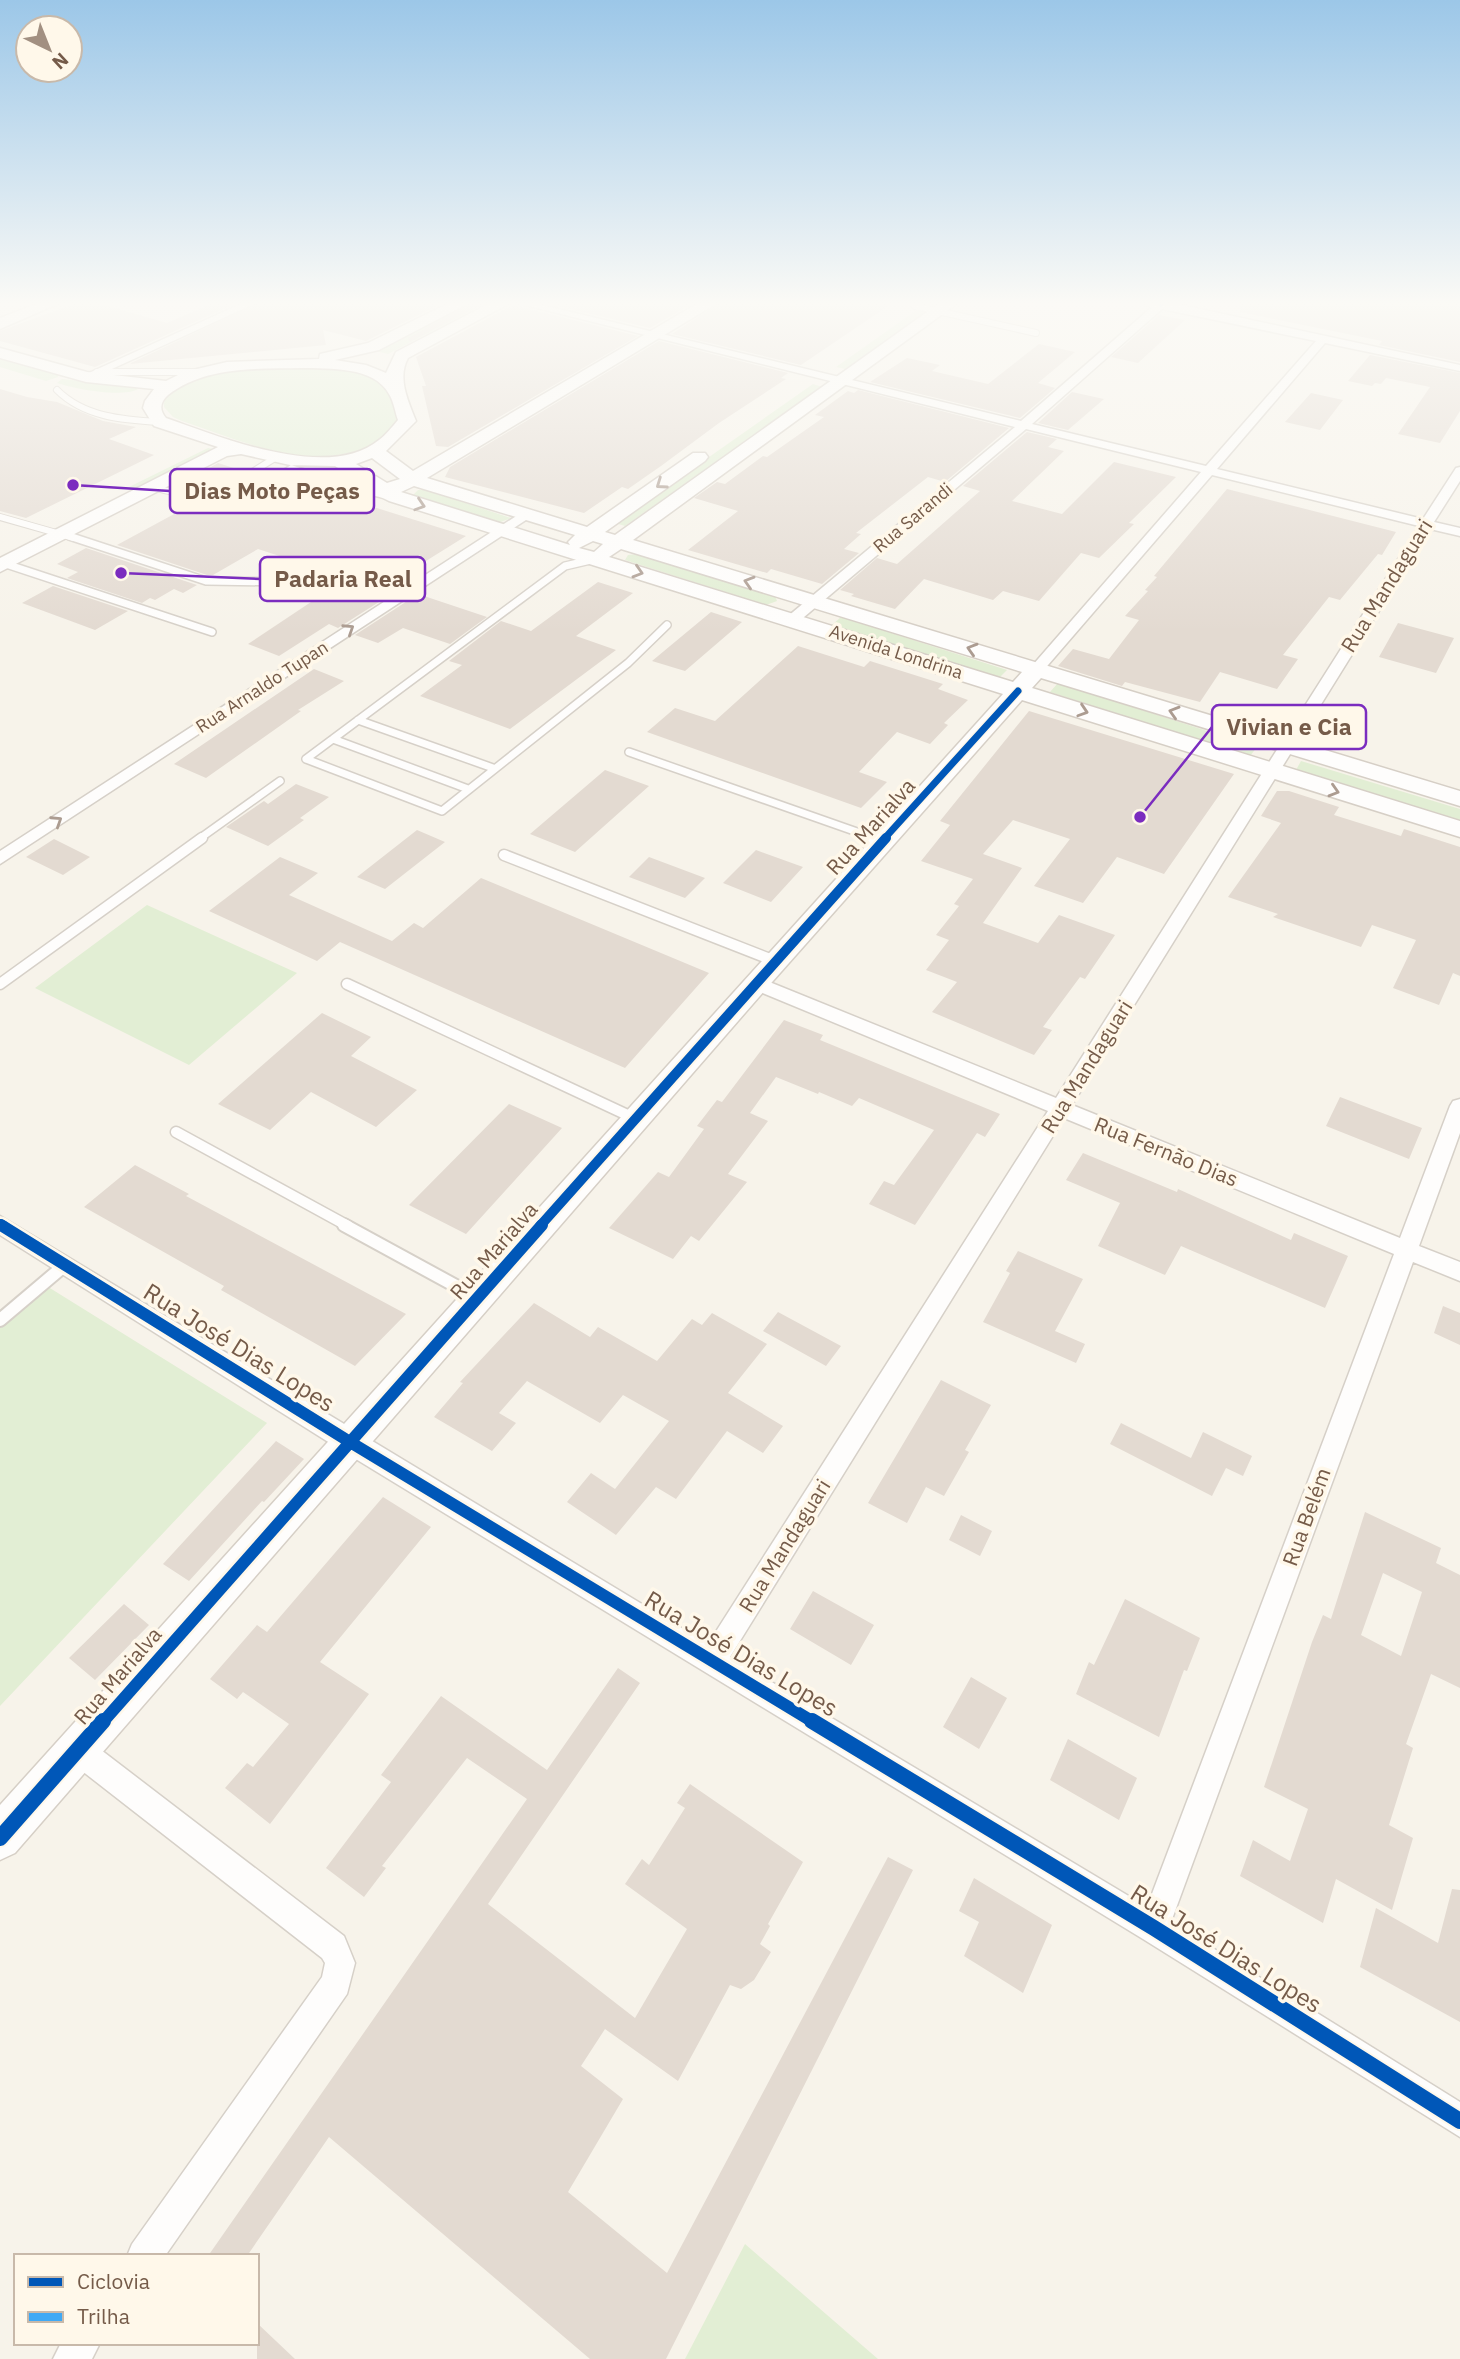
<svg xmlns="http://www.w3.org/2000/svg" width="1460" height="2359" viewBox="0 0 1460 2359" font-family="'IBM Plex Sans',sans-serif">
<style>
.green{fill:#e2eed4}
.building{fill:#e3dad1;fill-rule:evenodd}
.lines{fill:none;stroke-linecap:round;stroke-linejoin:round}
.lane-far3-casing{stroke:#d6d0c8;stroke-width:8}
.lane-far2-casing{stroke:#d6d0c8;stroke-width:10}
.lane-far1-casing{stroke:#d6d0c8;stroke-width:13}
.lane-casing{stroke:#d6d0c8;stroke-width:16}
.street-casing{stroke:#d6d0c8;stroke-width:3}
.secondary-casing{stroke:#d6cfc6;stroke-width:3}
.lane-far3{stroke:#fefdfc;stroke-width:6}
.lane-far2{stroke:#fefdfc;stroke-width:7}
.lane-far1{stroke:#fefdfc;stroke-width:10}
.lane{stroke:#fefdfc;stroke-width:12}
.street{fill:#fefdfc;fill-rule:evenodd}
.secondary{fill:#fefdfc;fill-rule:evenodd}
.quiet{stroke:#3fa9f5;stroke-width:5;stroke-dasharray:10 5;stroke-linecap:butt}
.cycleway-far3-casing{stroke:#fff8ea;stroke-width:10}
.cycleway-far2-casing{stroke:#fff8ea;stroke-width:14}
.cycleway-far1-casing{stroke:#fff8ea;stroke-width:17}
.cycleway-casing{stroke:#fff8ea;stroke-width:20}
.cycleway-far3{stroke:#0057b8;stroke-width:7}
.cycleway-far2{stroke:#0057b8;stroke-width:10}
.cycleway-far1{stroke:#0057b8;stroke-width:12}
.cycleway{stroke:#0057b8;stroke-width:16}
.oneway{stroke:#ac9c91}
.labels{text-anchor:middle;stroke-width:7;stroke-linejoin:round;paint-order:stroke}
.far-street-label{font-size:18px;fill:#755b49;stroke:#fff8ea}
.street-label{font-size:21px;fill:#755b49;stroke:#fff8ea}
.near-street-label{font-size:24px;fill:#755b49;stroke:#fff8ea}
.leader{fill:none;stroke:#7b2cbf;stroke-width:2.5}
.callout-dot{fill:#7b2cbf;stroke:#fff8ea;stroke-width:2.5}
.callout{fill:#fff8ea;stroke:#7b2cbf;stroke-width:2.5}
.callout-label{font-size:23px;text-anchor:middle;font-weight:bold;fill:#755b49}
</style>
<rect width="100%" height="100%" fill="#f7f3ea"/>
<path class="green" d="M 472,302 L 483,305 L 388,354 L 376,351 Z
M 928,302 L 939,302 L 845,369 L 836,367 Z
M 0,358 L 58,375 L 58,377 L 46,381 L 0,367 Z
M 309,366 C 342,370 387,368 396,409 C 398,417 399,422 396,430 C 385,437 374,445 362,449 C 303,470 239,440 182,421 L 173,417 L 164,407 C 163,367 281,368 309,366 Z
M 62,379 L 131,386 L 138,389 C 122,398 75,389 57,383 Z
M 813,384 L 822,387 L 625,526 L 615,523 Z
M 208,448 L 213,449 L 212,452 L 137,489 L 129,487 Z
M 418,490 L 426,490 L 511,518 L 498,523 L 412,496 Z
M 637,554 L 775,596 L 777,601 L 766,605 L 625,560 L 628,555 Z
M 841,617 L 1007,670 L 999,678 L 832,625 Z
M 1058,683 L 1257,747 L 1250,756 L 1050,692 Z
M 1301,761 L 1460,809 L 1460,820 L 1296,770 Z
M 147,905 L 297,973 L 189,1065 L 35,988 Z
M 45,1285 L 267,1423 L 0,1706 L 0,1324 Z
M 745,2244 L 878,2359 L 685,2359 Z"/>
<path class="building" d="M 79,302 L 105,305 L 167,323 L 215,302 L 239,302 L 95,367 L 0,341 L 0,331 Z
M 260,302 L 445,302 L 366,341 L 323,330 L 326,345 L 129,364 Z
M 473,302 L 486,302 L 410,342 L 408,338 Z
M 541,302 L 695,302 L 650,328 Z
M 721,302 L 894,302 L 801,365 L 672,334 Z
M 1241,302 L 1460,302 L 1460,362 L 1379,345 L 1382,341 L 1240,312 Z
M 513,305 L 638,336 L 448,447 L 436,446 L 422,386 L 426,386 L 416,357 Z
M 1159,315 L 1185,320 L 1138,363 L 1111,357 Z
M 659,341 L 788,373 L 781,378 L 786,379 L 719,423 L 661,466 L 628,489 L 622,487 L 584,513 L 445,477 L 450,467 Z
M 1039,344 L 1075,352 L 1038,383 L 1055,388 L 1020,418 L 870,382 L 907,358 L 940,365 L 932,371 L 988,384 Z
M 1370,355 L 1460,373 L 1460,411 L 1440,443 L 1398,434 L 1430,387 L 1386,378 L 1381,384 L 1375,383 L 1372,386 L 1348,381 Z
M 0,389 L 27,397 L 57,402 L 103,421 L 136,427 L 109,439 L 154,455 L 26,518 L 0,511 Z
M 858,390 L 1009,428 L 945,482 L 928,477 L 856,533 L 861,534 L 844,549 L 859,553 L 822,584 L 771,569 L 767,573 L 688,550 L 738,511 L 694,498 L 717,482 L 725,484 L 763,456 L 767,457 L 824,417 L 815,415 L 848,391 L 854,393 Z
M 1072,392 L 1104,399 L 1068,430 L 1038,423 Z
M 1311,393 L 1343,400 L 1320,430 L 1285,422 Z
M 1027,432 L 1057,439 L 1048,447 L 1064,451 L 1012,501 L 1062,514 L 1114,462 L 1176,477 L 1129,523 L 1134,524 L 1099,558 L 1081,553 L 1039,601 L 1003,591 L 993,600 L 924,579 L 895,609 L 851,596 L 854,594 L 840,590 L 877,558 L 897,564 L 980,491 L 963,486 Z
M 218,463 L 243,471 L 215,486 L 190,479 Z
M 277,473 L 313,488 L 466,536 L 389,584 L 401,588 L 338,628 L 329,624 L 279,656 L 248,644 L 347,578 L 258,549 L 213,575 L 207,575 L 117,545 L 200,500 L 220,496 L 258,475 L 267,478 Z
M 1227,489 L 1396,532 L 1382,555 L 1378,554 L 1340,600 L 1329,597 L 1283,655 L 1298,659 L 1277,689 L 1220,672 L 1200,702 L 1125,682 L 1122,686 L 1058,666 L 1073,649 L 1109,659 L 1139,620 L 1125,616 L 1148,591 L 1145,590 L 1157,577 L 1154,576 Z
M 86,548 L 197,585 L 183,593 L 174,589 L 155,600 L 150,598 L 142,603 L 67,578 L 78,572 L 57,564 Z
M 598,582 L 633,593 L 576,636 L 616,650 L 510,729 L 420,696 L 462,665 L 449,661 L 501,621 L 531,631 Z
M 53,586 L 128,611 L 95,630 L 22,603 Z
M 418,594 L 487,617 L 450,644 L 403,628 L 378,643 L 355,635 Z
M 711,612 L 742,622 L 685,671 L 652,661 Z
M 1398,623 L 1454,638 L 1436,673 L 1379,657 Z
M 798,646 L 864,667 L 870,661 L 943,684 L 938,689 L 968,700 L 944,723 L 948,725 L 930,744 L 897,732 L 859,772 L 887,782 L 861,808 L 647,732 L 675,708 L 715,721 Z
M 314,669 L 344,681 L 298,710 L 301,711 L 206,778 L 174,764 Z
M 1029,711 L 1234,774 L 1164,874 L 1117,857 L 1083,903 L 1034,886 L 1070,839 L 1013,820 L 983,854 L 1022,868 L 983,923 L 1038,943 L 1059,915 L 1115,935 L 1085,979 L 1080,977 L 1043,1027 L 1052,1030 L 1034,1055 L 932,1012 L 957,982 L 926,970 L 949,940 L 936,935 L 959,906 L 954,904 L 973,879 L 921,861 L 950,825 L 940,821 Z
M 605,770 L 649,786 L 575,852 L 530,834 Z
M 296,784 L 329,797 L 300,818 L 304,820 L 268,846 L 226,827 L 264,801 L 268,804 Z
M 1277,791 L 1289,791 L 1339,807 L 1334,815 L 1401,836 L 1404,829 L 1460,847 L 1460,976 L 1453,973 L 1439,1005 L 1393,988 L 1416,940 L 1372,925 L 1361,947 L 1273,917 L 1278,914 L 1228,897 L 1281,823 L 1261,816 Z
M 417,830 L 445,842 L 385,889 L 357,877 Z
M 54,839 L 90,857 L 63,875 L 26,857 Z
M 756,850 L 803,867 L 771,902 L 723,883 Z
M 280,857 L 318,873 L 289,895 L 392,941 L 414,923 L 423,928 L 481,878 L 709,973 L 625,1068 L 340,942 L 317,961 L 209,911 Z
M 649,857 L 705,878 L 685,898 L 629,877 Z
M 322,1013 L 371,1037 L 351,1056 L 417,1090 L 376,1127 L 311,1092 L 270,1130 L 218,1104 Z
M 784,1020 L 823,1035 L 820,1040 L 1000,1114 L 985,1137 L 977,1133 L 915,1225 L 869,1204 L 884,1181 L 894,1185 L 934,1130 L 859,1098 L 852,1106 L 819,1092 L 818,1094 L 776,1077 L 750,1113 L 768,1121 L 728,1174 L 747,1182 L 699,1241 L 691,1236 L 673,1259 L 609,1228 L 658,1172 L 669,1177 L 704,1129 L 697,1126 L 717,1100 L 722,1102 Z
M 1340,1097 L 1422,1128 L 1409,1159 L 1326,1126 Z
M 509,1104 L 562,1128 L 466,1234 L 409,1205 Z
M 1083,1153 L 1177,1192 L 1178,1189 L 1291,1240 L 1294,1233 L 1348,1256 L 1325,1308 L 1181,1246 L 1165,1275 L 1098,1246 L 1120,1203 L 1066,1180 Z
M 135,1165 L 189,1194 L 186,1196 L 406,1314 L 355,1366 L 221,1290 L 224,1286 L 84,1207 Z
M 1018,1251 L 1083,1279 L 1055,1331 L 1085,1344 L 1076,1363 L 983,1322 L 1010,1273 L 1006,1271 Z
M 534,1303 L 590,1337 L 598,1327 L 657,1361 L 692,1319 L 702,1325 L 712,1313 L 767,1344 L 728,1393 L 783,1426 L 763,1453 L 727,1431 L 676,1499 L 656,1487 L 616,1535 L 567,1502 L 591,1473 L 615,1489 L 669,1421 L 623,1395 L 600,1423 L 527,1381 L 499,1413 L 516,1423 L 492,1451 L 434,1417 L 463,1383 L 460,1382 Z
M 1443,1306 L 1460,1313 L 1460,1345 L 1434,1333 Z
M 778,1312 L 841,1346 L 826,1366 L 763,1331 Z
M 941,1380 L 991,1405 L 965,1450 L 969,1452 L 944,1496 L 926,1487 L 907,1523 L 868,1503 Z
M 1121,1423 L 1191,1458 L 1203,1432 L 1252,1456 L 1243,1476 L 1226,1468 L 1212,1496 L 1110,1444 Z
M 276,1441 L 304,1459 L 264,1502 L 262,1501 L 189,1581 L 163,1564 Z
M 383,1497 L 431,1527 L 320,1662 L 369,1694 L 270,1824 L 225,1788 L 247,1763 L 253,1767 L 289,1724 L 243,1692 L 237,1699 L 210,1679 L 257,1625 L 267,1632 Z
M 1365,1512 L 1441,1548 L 1436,1563 L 1460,1575 L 1460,1688 L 1431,1674 L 1406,1744 L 1413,1748 L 1389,1825 L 1413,1838 L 1392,1910 L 1336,1879 L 1323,1923 L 1240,1876 L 1253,1840 L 1290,1861 L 1308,1809 L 1264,1787 L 1312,1642 L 1323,1615 L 1331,1619 ZM 1383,1573 L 1422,1592 L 1401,1656 L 1361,1635 Z
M 961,1515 L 992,1531 L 980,1556 L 949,1540 Z
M 813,1591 L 874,1625 L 851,1665 L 790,1629 Z
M 1125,1599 L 1200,1638 L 1187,1671 L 1184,1670 L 1159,1737 L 1076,1694 L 1089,1662 L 1094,1665 Z
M 124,1604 L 149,1625 L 95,1680 L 69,1658 Z
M 618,1668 L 640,1683 L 488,1904 L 635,2018 L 687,1929 L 625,1884 L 642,1859 L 649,1865 L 685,1808 L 677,1803 L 690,1784 L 803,1862 L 768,1924 L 770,1926 L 760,1944 L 771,1952 L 754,1980 L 741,1989 L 730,1985 L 678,2081 L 605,2029 L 581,2066 L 623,2099 L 568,2192 L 667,2273 L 888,1857 L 913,1870 L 666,2359 L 590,2359 L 329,2137 L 247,2256 L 208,2256 L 527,1799 L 467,1758 L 382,1866 L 386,1868 L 364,1897 L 326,1868 L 391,1782 L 381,1775 L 441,1696 L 547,1770 Z
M 971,1677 L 1007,1698 L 979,1749 L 943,1727 Z
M 1068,1739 L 1137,1778 L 1119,1820 L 1050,1780 Z
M 974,1878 L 1052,1925 L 1023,1993 L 964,1956 L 979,1922 L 959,1911 Z
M 1452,1889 L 1460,1890 L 1460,2022 L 1360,1967 L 1376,1908 L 1438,1943 Z
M 257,2323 L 295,2359 L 257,2359 Z"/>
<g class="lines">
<defs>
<path id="lane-far3" d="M 915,306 L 1036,333
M 97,372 L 198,372
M 57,390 C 84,417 123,420 160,422
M 153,487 C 216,506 223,489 275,458
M 0,517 L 74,538"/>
<path id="lane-far2" d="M 69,536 L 206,581 L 286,582
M 0,562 L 212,632
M 358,720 L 493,768
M 333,739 L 468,789
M 629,752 L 877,839
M 306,759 L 442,811 L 628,663 L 667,625
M 306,759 L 565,566 L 595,559
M 199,839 L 280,781"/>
<path id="lane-far1" d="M 872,838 L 884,842
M 504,855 L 775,961
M 0,984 L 202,838
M 347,984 L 636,1119
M 176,1132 L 348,1226"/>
<path id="lane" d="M 344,1225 L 476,1297
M 0,1320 L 65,1265"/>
<path id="street" d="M 245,302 L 258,302 L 90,379 L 80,377 Z
M 513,302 L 530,302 L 1021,421 L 1152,307 L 1145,305 L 1145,302 L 1168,302 L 1460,365 L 1460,371 L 1325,343 L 1217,469 L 1423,519 L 1456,468 L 1460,467 L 1460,481 L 1434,522 L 1460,528 L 1460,536 L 1430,529 L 1072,1105 L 1400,1238 L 1450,1106 L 1453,1101 L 1460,1099 L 1460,1133 L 1419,1246 L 1460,1262 L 1460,1281 L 1413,1262 L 1171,1922 L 1460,2102 L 1460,2137 L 1143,1939 L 341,1450 L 0,1235 L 0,1216 L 708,1644 L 1048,1111 L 748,987 L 746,983 L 748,979 L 762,979 L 1056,1098 L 1419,526 L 1212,475 L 1042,672 L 1037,673 L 1030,669 L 1032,666 L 1201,472 L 1026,429 L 797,623 L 787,623 L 787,617 L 1015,427 ZM 1162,309 L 1316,341 L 1206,466 L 1032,424 ZM 1064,1118 L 1394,1254 L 1147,1907 L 730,1657 Z
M 524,511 L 529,512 L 529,518 L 0,864 L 0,851 Z
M 78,1736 L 88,1740 L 344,1936 L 355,1963 L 347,1994 L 165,2256 L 127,2256 L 132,2244 L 322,1977 L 325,1963 L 322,1958 L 68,1760 L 64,1750 L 68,1740 Z
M 61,2343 L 100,2343 L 92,2359 L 53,2359 Z"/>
<path id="secondary" d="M 41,302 L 62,302 L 0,329 L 0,318 Z
M 451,302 L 471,302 L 379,350 L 335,360 L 366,365 L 386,373 L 396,352 L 492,302 L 512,302 L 408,358 C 397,378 408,401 416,421 L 386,451 L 413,471 L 700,302 L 719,302 L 427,478 L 587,527 L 693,453 L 705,453 L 708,457 L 705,461 L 605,532 L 615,535 L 941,302 L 959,302 L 633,540 L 1460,791 L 1460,806 L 1041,678 L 1032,688 L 1460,821 L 1460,837 L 1022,700 L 765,990 L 15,1853 L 0,1860 L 0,1805 L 1003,694 L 389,501 C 376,493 360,496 345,493 C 324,490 304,482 284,475 L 282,471 L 291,465 L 336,480 L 363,484 L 335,466 L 290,465 L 241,454 L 227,456 L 0,572 L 0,558 L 218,447 L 154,426 L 143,408 L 145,401 L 154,389 L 86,382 L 0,358 L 0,348 L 87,372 L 166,381 L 184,372 L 227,362 L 319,359 L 320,354 L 368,343 ZM 302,368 C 329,369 374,366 389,394 C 394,402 395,412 398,420 C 392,427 386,435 379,440 C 328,482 221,437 166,418 C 159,410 160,402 168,395 C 205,366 257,369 302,368 ZM 372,458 L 400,479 L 387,483 L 356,464 ZM 414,486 L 575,535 L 568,542 L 570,545 L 401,492 ZM 593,541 L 603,544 L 594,552 L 579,548 ZM 621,549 L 1022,672 L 1013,682 L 609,557 Z"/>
</defs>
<use href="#lane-far3" class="lane-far3-casing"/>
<use href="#lane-far2" class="lane-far2-casing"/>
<use href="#lane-far1" class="lane-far1-casing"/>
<use href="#lane" class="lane-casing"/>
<use href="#street" class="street-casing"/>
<use href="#secondary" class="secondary-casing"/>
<use href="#lane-far3" class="lane-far3"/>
<use href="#lane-far2" class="lane-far2"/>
<use href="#lane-far1" class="lane-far1"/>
<use href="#lane" class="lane"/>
<use href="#street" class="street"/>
<use href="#secondary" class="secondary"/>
<path class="quiet" d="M 1159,305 L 1163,302"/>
<defs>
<path id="cycleway-far3" d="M 884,839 L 1018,691"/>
<path id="cycleway-far2" d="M 0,1224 L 4,1226
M 540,1226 L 886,838"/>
<path id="cycleway-far1" d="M 1,1225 L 350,1442 L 815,1723
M 102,1723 L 542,1225"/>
<path id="cycleway" d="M 812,1721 L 1154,1928 L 1460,2121
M 0,1838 L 103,1721"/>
</defs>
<use href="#cycleway-far3" class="cycleway-far3-casing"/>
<use href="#cycleway-far2" class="cycleway-far2-casing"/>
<use href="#cycleway-far1" class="cycleway-far1-casing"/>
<use href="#cycleway" class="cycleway-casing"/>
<use href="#cycleway-far3" class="cycleway-far3"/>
<use href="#cycleway-far2" class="cycleway-far2"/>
<use href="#cycleway-far1" class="cycleway-far1"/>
<use href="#cycleway" class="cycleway"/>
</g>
<defs><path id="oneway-chevron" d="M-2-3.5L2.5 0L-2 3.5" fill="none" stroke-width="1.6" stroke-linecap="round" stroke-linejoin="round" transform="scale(1.75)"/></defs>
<g class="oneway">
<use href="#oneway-chevron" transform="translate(661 484) rotate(145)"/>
<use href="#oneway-chevron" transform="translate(420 505) rotate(18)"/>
<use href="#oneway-chevron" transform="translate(638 572) rotate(17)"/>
<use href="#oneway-chevron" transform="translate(749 582) rotate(-163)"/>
<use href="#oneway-chevron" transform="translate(349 629) rotate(-33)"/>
<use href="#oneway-chevron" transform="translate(972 649) rotate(-163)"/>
<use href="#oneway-chevron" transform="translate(1083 711) rotate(18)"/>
<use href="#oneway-chevron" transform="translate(1174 712) rotate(-163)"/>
<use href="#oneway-chevron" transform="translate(1334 791) rotate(17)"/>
<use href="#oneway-chevron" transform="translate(57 821) rotate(-33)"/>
</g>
<linearGradient id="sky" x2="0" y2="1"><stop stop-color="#9cc7e8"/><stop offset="0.48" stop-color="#fbfaf6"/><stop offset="1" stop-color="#fbfaf6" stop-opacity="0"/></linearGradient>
<rect width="1460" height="632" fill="url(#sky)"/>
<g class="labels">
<g class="far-street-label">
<text transform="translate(913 518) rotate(-40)" y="6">Rua Sarandi</text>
<text transform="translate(896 652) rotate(18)" y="6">Avenida Londrina</text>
<text transform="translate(262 687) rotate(-33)" y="6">Rua Arnaldo Tupan</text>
</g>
<g class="street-label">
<text transform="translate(1387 586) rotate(-58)" y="7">Rua Mandaguari</text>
<text transform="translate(871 827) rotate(-48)" y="7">Rua Marialva</text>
<text transform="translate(1087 1067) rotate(-58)" y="7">Rua Mandaguari</text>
<text transform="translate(1166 1152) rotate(22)" y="7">Rua Fernão Dias</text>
<text transform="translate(494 1251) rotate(-49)" y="7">Rua Marialva</text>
<text transform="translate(1307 1517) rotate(-70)" y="7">Rua Belém</text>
<text transform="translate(785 1546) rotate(-58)" y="7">Rua Mandaguari</text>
<text transform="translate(118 1676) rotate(-49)" y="7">Rua Marialva</text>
</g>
<g class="near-street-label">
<text transform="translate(239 1348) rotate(32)" y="8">Rua José Dias Lopes</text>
<text transform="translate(741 1654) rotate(31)" y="8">Rua José Dias Lopes</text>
<text transform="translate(1226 1949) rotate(32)" y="8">Rua José Dias Lopes</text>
</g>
</g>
<path class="leader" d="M73 485L170 491M121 573L260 579M1140 817L1212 727"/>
<g class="callout-dot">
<circle cx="73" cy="485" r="7"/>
<circle cx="121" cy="573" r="7"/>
<circle cx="1140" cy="817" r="7"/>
</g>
<g class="callout">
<rect x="170" y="469" width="204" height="44" rx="7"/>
<rect x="260" y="557" width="165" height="44" rx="7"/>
<rect x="1212" y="705" width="154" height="44" rx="7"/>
</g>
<g class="callout-label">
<text x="272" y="499">Dias Moto Peças</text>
<text x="343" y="587">Padaria Real</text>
<text x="1289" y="735">Vivian e Cia</text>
</g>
<rect x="14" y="2254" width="245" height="91" fill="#fff8ea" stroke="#c8b9aa" stroke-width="2"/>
<rect x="28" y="2277" width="35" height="10" fill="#0057b8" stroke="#c8b9aa" stroke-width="2"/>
<text x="77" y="2289" font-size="21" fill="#755b49">Ciclovia</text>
<rect x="28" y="2312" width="35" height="10" fill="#3fa9f5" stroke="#c8b9aa" stroke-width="2"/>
<text x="77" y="2324" font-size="21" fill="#755b49">Trilha</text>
<g transform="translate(49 49) rotate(137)"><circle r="33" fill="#fff8ea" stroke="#c8b9aa" stroke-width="2"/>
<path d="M0-5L12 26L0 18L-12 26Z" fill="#a29081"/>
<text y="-10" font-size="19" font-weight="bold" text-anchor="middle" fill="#755b49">N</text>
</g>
</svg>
